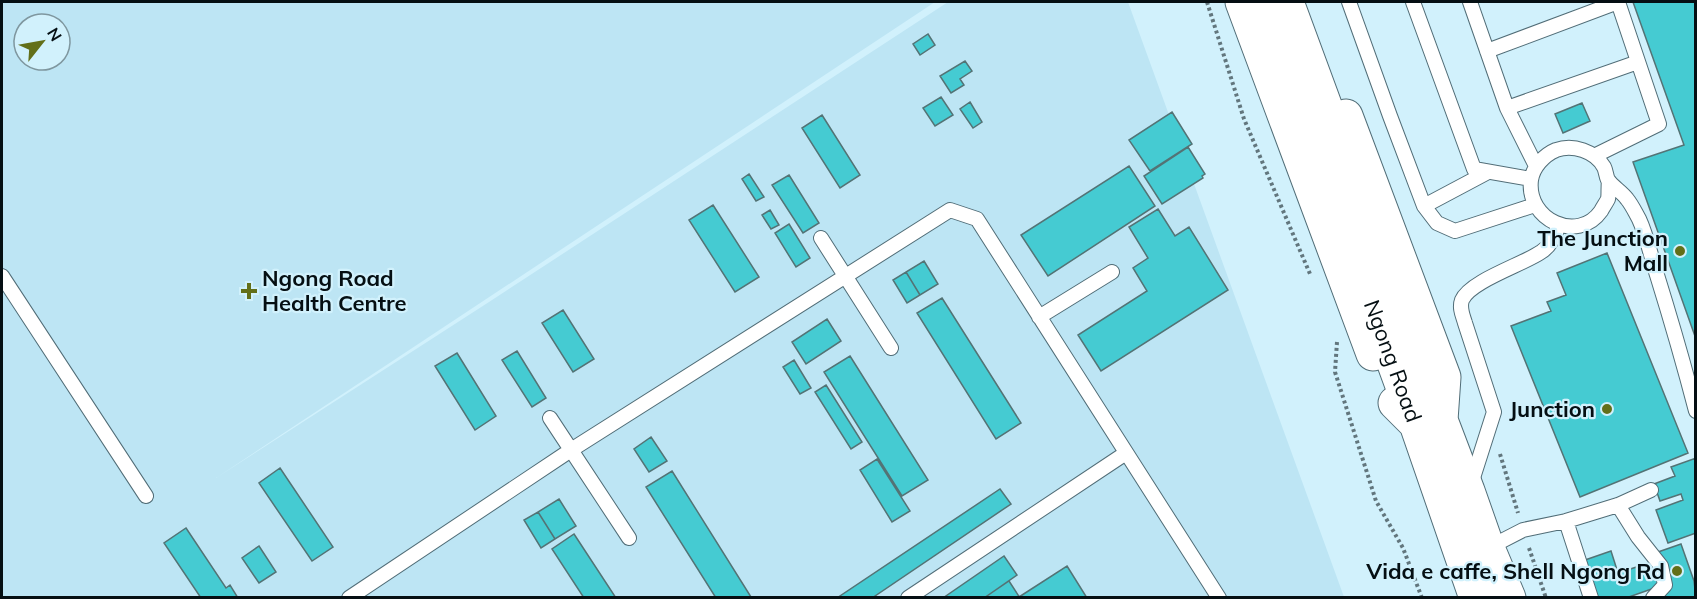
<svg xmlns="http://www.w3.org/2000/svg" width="1697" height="599" viewBox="0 0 1697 599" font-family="Mulish,sans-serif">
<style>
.built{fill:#bde5f4;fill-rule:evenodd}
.building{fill:#45cbd2;stroke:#537375;stroke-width:1.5}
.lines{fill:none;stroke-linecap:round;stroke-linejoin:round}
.lane-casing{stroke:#516d77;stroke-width:16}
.secondary-casing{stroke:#516d77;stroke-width:35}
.primary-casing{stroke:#516d77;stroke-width:35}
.path{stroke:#62767d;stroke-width:4;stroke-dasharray:3 3;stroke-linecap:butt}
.lane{stroke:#fff;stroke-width:14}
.secondary{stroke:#fff;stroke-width:33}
.primary{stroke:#fff;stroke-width:33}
.poi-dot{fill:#626f19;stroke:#d1f1fc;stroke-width:2}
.labels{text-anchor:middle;stroke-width:4.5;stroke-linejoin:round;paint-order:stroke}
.poi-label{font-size:22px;font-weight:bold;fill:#050f13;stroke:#d1f1fc;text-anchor:end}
.street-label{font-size:22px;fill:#050f13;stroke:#d1f1fc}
</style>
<rect width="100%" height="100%" fill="#d1f1fc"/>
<path class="built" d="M 2,2 L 935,2 L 216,478 L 489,302 L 948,2 L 1128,2 L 1344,597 L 2,597 ZM 24,24 L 60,24 L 60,60 L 24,60 Z"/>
<path class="building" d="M 1633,2 L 1696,2 L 1696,339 L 1633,162 L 1684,145 Z
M 928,34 L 935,45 L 920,55 L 913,44 Z
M 965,61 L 972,71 L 960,79 L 964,85 L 951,93 L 940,76 Z
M 941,97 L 953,115 L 935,126 L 923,108 Z
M 970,102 L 982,122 L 973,128 L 960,109 Z
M 1582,103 L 1590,121 L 1563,133 L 1555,114 Z
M 1172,112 L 1192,144 L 1150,171 L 1129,140 Z
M 822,115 L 860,175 L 840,188 L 802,128 Z
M 1188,147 L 1205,174 L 1202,176 L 1203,178 L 1162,204 L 1144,176 Z
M 1129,166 L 1155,206 L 1048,276 L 1021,235 Z
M 749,174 L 764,197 L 756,201 L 742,179 Z
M 789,175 L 819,223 L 803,233 L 772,185 Z
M 713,205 L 759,277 L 735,292 L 689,220 Z
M 1158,209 L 1175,236 L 1189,227 L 1228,290 L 1101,371 L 1078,335 L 1147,291 L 1133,268 L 1148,258 L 1129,227 Z
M 770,210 L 779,225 L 771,229 L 762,215 Z
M 789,224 L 810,258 L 796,267 L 775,233 Z
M 1607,253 L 1688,453 L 1580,497 L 1511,326 L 1551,311 L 1547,302 L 1566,295 L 1557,273 Z
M 924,261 L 938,284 L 920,295 L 906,272 Z
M 906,272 L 920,295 L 907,303 L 893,280 Z
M 942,298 L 1021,423 L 996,439 L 917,313 Z
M 563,310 L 594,359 L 573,372 L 542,323 Z
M 827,319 L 841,341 L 806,364 L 792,342 Z
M 517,351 L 546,398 L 532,407 L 502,360 Z
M 457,353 L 496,416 L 475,430 L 435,366 Z
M 850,356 L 928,480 L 902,496 L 824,372 Z
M 794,360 L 811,388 L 800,394 L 783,367 Z
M 826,385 L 862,442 L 851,449 L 815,392 Z
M 651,437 L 667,461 L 649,472 L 634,449 Z
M 1696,458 L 1696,533 L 1668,543 L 1656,510 L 1683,500 L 1681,494 L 1660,501 L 1654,484 L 1675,476 L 1671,467 Z
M 877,459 L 910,511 L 892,522 L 860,470 Z
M 280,468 L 333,547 L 312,561 L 259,483 Z
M 672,471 L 751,597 L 749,598 L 716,598 L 646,487 Z
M 1000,489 L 1011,504 L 872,598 L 837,598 Z
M 559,499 L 576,526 L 555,539 L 538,512 Z
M 538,512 L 555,539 L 541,548 L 524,520 Z
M 186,528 L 226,588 L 230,585 L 238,598 L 201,598 L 164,543 Z
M 574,534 L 616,598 L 584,598 L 552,549 Z
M 1681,544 L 1694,581 L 1696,598 L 1666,598 L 1663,589 L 1661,560 L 1658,552 Z
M 259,546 L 276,572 L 259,583 L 242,558 Z
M 1611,551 L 1618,573 L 1655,561 L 1663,585 L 1626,598 L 1597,598 L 1585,560 Z
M 1004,556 L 1017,575 L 984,598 L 943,598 Z
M 1067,566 L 1087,598 L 1020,598 L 1019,597 Z
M 1009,581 L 1020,598 L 984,598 Z"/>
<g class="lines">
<defs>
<path id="lane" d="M 1349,2 L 1390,116 L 1424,206 L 1437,223 L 1455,231 L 1535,205
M 1413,2 L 1474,169 L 1531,179
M 1470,2 L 1507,108 L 1536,166
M 1487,51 L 1618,2
M 1507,108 L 1638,62
M 1594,156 L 1659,124 L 1618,2
M 1609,181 C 1608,187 1609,194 1608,199 C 1606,203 1603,207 1601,211 C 1578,244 1526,220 1531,180 C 1533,167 1544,155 1556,150 C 1573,144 1595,151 1604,167 C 1606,171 1606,176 1608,180 C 1613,187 1622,192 1627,199 C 1632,205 1635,212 1639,219 C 1647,236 1651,257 1657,275 C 1671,320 1684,365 1696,411
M 1424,206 L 1488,172
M 821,238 L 891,348
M 2,276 L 146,496
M 1039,317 L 1112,272
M 550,418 L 629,538
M 1471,484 L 1494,412 L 1465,323 C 1463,316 1459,308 1462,300 C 1470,281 1524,264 1541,252 C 1551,246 1555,235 1559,225
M 1618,505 L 1638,537 L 1661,566 L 1665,585 L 1653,598
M 1566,521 L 1591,598
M 1488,548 L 1523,530 L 1566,521 L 1618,505 L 1651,490
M 349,598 L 571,450 L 950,210 L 977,219 L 1219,598
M 908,598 L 1126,453"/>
<path id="secondary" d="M 1242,2 L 1373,354
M 1346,116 L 1444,377 L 1441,420 L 1468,491 L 1488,548 L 1509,598
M 1395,403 L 1416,424 L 1476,598"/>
<g id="primary">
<path id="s1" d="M 1262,2 L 1416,424"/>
<path d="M 1287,2 L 1441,420"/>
</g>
</defs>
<use href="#lane" class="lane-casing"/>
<use href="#secondary" class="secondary-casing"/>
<use href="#primary" class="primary-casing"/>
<path class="path" d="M 1207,2 L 1244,119 L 1310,274
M 1337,342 L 1335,372 L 1376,501 L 1403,548 L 1422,598
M 1500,454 L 1518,513
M 1529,548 L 1546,598"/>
<use href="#lane" class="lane"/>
<use href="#secondary" class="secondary"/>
<use href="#primary" class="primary"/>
</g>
<g class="poi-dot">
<circle cx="1680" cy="251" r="6"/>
<path d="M246 282h6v6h6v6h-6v6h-6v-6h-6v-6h6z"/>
<circle cx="1607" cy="409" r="6"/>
<circle cx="1677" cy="571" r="6"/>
</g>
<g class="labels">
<g class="poi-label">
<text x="1668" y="246">The Junction<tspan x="1668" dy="25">Mall</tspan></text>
<text x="262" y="286" text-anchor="start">Ngong Road<tspan x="262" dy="25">Health Centre</tspan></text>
<text x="1595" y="417">Junction</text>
<text x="1665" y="579">Vida e caffe, Shell Ngong Rd</text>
</g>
<g class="street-label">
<text dy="8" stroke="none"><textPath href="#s1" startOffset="382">Ngong Road</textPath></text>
</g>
</g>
<rect width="1697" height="599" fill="none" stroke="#050f13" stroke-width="6"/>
<g transform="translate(42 42) rotate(59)"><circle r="28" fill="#d1f1fc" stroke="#7f979f" stroke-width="1.5"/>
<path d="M0-4.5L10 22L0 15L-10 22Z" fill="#626f19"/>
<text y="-9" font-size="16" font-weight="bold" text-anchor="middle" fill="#050f13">N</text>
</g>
</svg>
